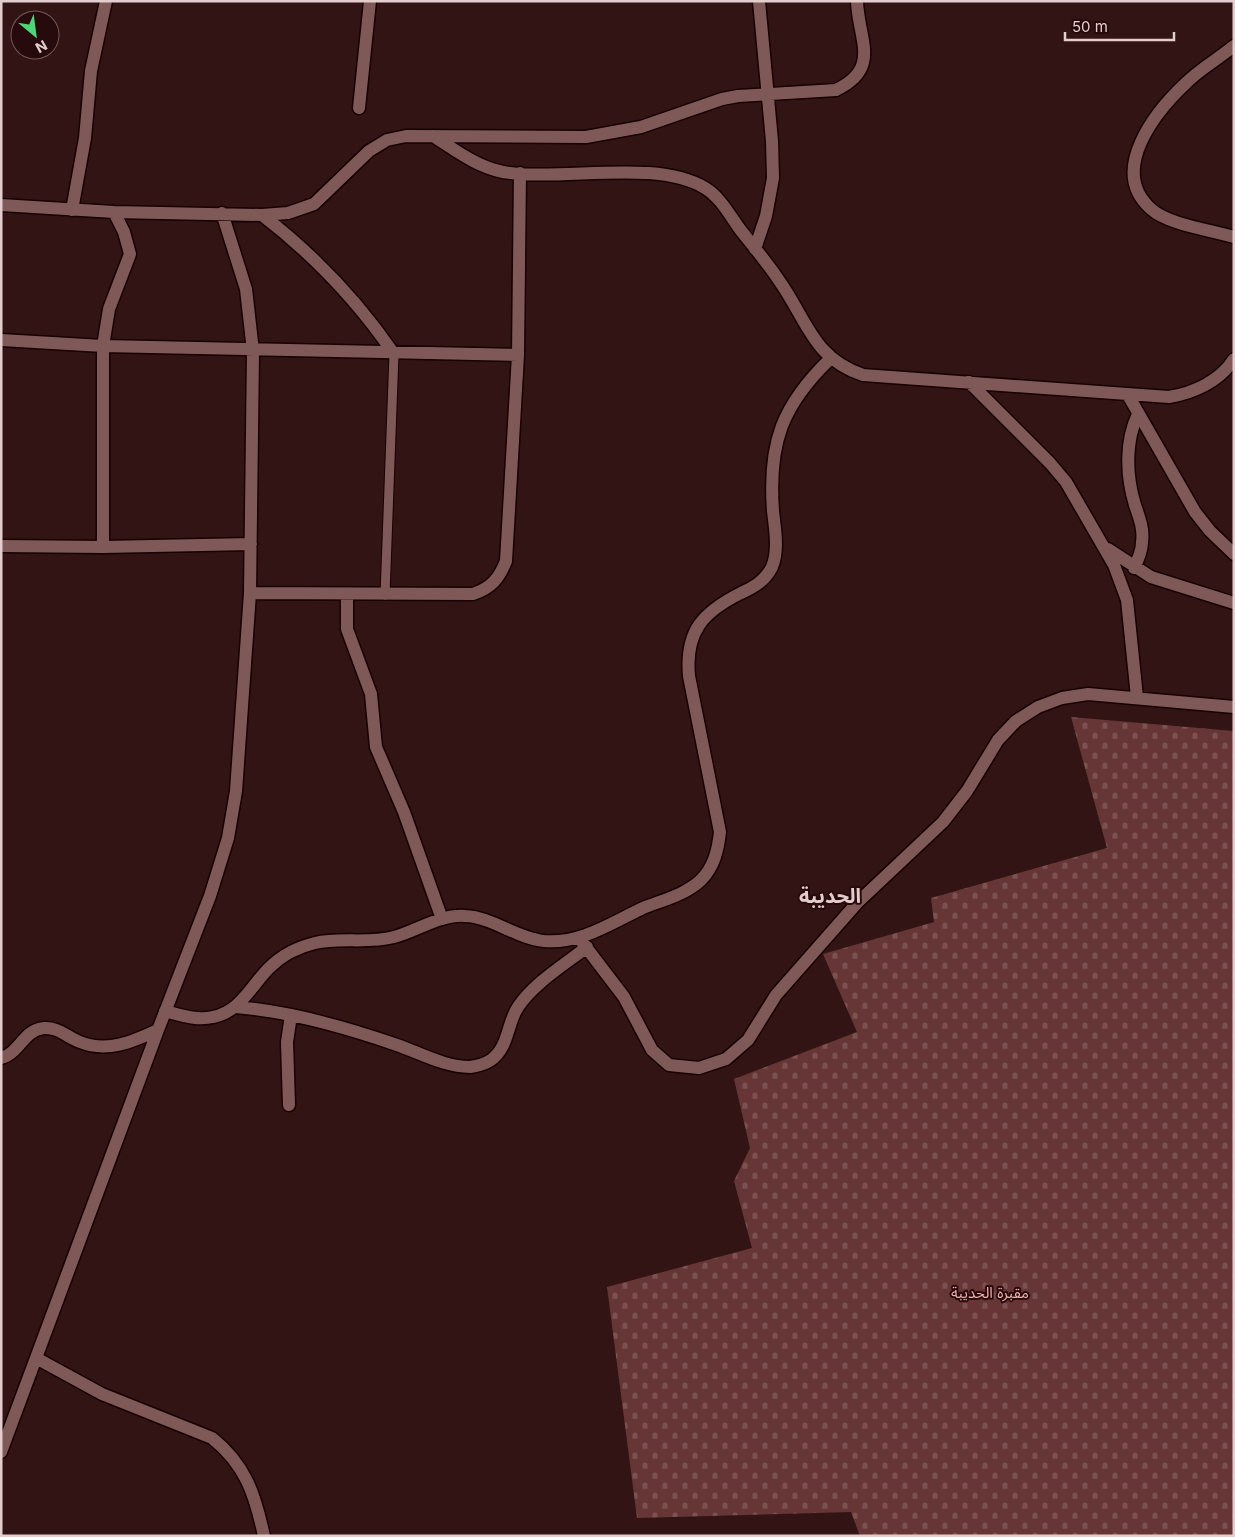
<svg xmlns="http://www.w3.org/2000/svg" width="1235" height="1537" viewBox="0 0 1235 1537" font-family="Inter,'Noto Sans Arabic',sans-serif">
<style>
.cemetery{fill:url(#cemetery-stones)}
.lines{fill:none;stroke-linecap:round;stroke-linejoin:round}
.service-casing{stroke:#180102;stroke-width:11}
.minor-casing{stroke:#180102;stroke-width:15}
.service{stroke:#7e5958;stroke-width:9}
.minor{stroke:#7e5958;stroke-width:12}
.labels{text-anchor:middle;stroke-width:4;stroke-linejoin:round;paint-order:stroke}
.park-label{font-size:15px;fill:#f3aead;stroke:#270a0b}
.district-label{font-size:20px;font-weight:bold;fill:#e4cecd;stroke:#270a0b}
</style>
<defs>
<pattern id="cemetery-stones" width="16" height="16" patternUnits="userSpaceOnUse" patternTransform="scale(1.25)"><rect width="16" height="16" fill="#663535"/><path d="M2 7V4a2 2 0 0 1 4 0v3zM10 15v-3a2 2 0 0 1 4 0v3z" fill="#7c5151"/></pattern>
</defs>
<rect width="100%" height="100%" fill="#321414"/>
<path class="cemetery" d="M 1071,717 L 1234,731 L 1234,1536 L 860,1536 L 851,1512 L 637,1518 L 607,1287 L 752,1248 L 734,1181 L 750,1148 L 734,1079 L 857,1032 L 823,954 L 934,922 L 931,898 L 1107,848 Z"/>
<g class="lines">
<defs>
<path id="service" d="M 385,595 L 394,354"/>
<path id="minor" d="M 1234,46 C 1218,59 1200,69 1186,83 C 1155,112 1108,171 1151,209 C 1169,225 1211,230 1234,237
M 359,108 L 370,1
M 433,136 C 455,150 477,167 503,172 C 562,182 655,158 705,188 C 720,197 729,214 739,228 C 752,245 766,261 778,279 C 807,319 812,358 863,375 L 1169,397 C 1194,393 1220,381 1234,359
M 1,205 L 114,212 L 262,215 L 288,213 L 314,204 L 369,151 L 387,140 L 406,136 L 586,137 L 641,127 L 722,99 L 738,96 L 836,90 C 882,68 858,39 857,1
M 72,210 L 85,138 L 91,71 L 106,1
M 262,215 C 314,255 357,300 394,354
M 755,249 L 766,216 L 773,178 L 772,141 L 759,1
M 1,340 L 103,346 L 518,355
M 969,382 L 1050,463 L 1066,482 L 1114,565 L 1127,600 L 1137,697
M 1128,395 L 1195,512 L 1210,531 L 1234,554
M 1,546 L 103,547 L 251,544
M 103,547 L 103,346 L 109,309 L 130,254 L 124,232 L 114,212
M 1108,549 L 1151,577 L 1234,603
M 1134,568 C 1138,560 1142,551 1142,542 C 1144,529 1139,517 1135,505 C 1126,476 1125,441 1138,414
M 250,593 L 473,594 C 491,588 499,579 506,561 L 518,355 L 520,173
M 347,594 L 347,629 L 371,694 L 376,747 L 404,812 L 442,919
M 579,938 L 624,997 L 652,1050 L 669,1065 L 699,1068 L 726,1059 L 748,1040 L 776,995 L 857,903 L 943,822 L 967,791 L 998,740 L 1016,721 L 1038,707 L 1062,698 L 1088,694 L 1234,707
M 235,1007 C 290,1011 345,1027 397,1045 C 420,1053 445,1067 470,1067 C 477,1066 485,1064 491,1060 C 509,1047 507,1023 518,1007 C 534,983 564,965 587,947
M 165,1011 C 180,1015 197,1021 213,1017 C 240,1012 251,986 269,968 C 281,956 298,947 315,943 C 340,937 368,944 394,937 C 417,931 440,914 465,916 C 492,917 516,938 544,941 C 581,944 611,923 643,908 C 663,900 685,895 701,880 C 714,867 718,850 720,832 L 689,676 C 685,631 703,612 741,593 C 754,587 765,581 772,567 C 779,550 775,529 773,511 C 768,443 782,405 831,358
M 1,1058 C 20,1053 23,1030 44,1028 C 58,1027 67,1037 80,1042 C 107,1053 132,1042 158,1030
M 289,1105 L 287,1042 L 291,1015
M 36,1358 L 102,1394 L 212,1438 C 246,1465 255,1495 264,1536
M 1,1452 L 158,1030 L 210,896 L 228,838 L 236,791 L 250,593 L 253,351 L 246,289 L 222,213"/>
</defs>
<use href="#service" class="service-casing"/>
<use href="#minor" class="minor-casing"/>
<use href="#service" class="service"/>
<use href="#minor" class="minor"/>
</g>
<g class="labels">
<g class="park-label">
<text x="990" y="1298">مقبرة الحديبة</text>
</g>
<g class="district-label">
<text x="830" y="903">الحديبة</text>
</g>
</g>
<rect width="1235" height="1537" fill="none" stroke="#e4cecd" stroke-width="5"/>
<g transform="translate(35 35) rotate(151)"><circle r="24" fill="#270a0b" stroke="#735859"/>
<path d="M0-4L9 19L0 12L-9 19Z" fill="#4cd677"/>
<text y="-8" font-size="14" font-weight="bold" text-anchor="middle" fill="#e4cecd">N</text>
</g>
<path d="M1065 32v8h109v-8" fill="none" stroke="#e4cecd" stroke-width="2.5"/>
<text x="1072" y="32" font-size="15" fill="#e4cecd" stroke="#270a0b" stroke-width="4" paint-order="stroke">50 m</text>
</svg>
